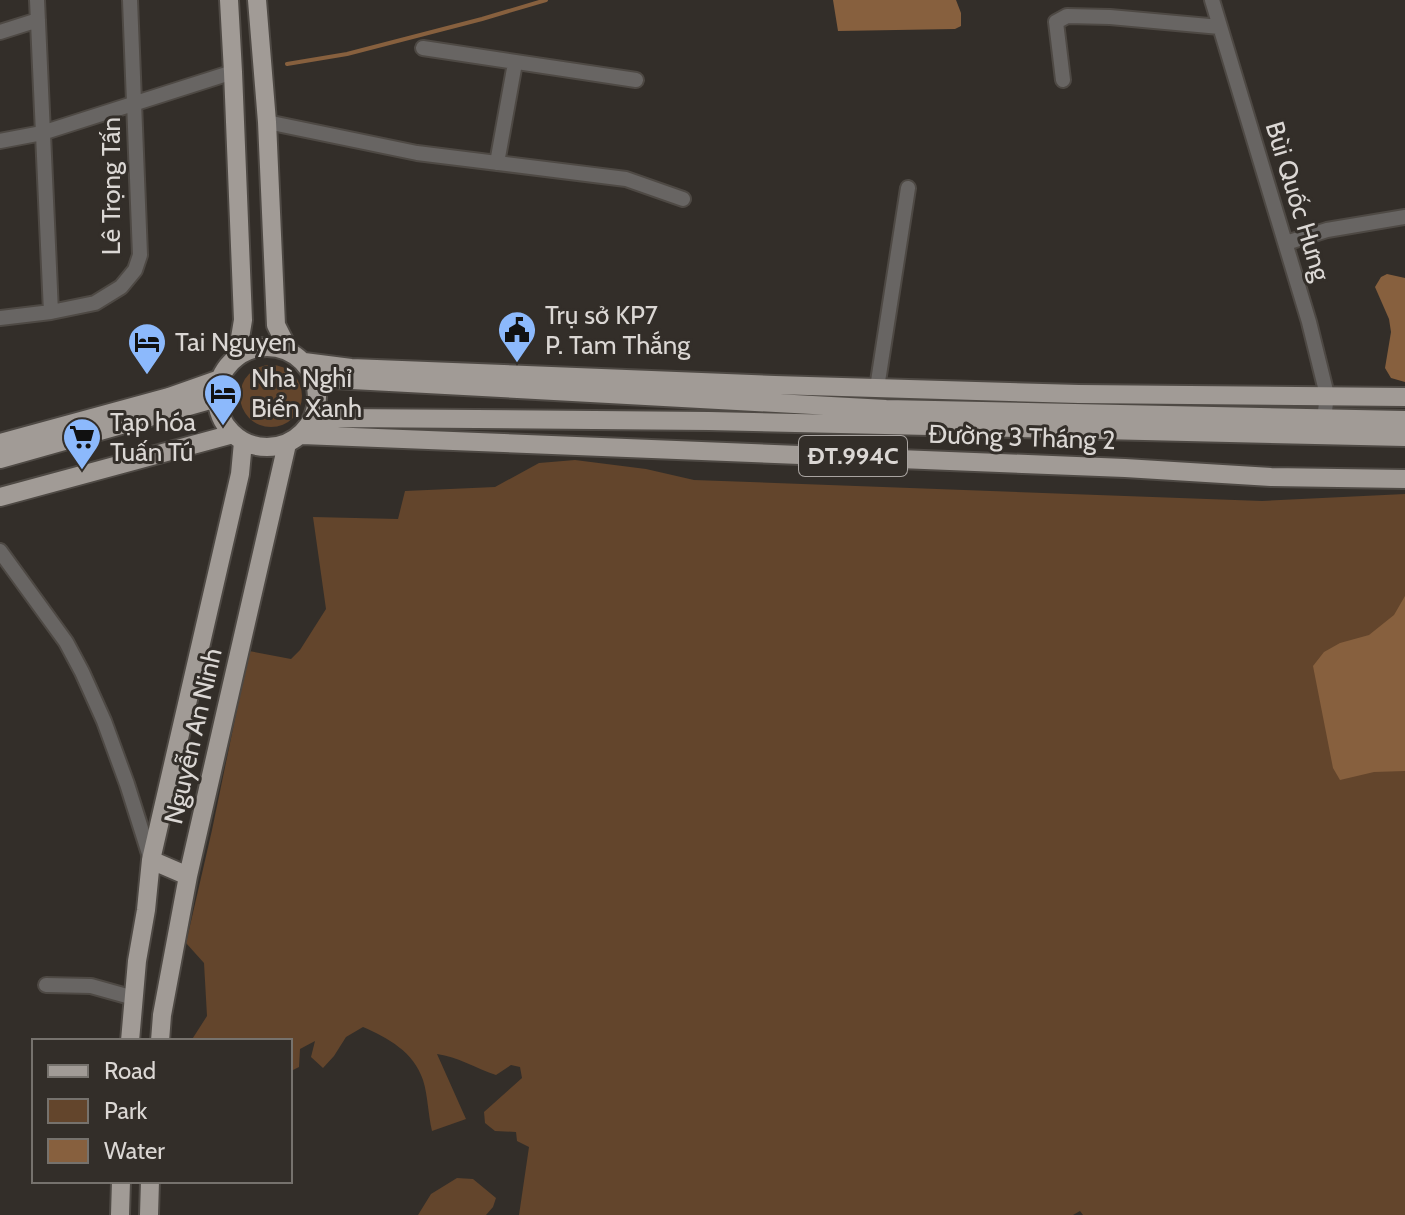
<svg xmlns="http://www.w3.org/2000/svg" width="1405" height="1215" viewBox="0 0 1405 1215" font-family="Cabin,sans-serif">
<style>
.green{fill:#63452c}
.water{fill:#87603e}
.lines{fill:none;stroke-linecap:round;stroke-linejoin:round}
.stream{stroke:#87603e;stroke-width:4}
.minor-casing{stroke:#4e4944;stroke-width:18}
.major-casing{stroke:#4e4944;stroke-width:22}
.minor{stroke:#686563;stroke-width:14}
.major{stroke:#a19b96;stroke-width:18}
.labels{text-anchor:middle;stroke-width:6;stroke-linejoin:round;paint-order:stroke}
.shield{fill:#332e29;stroke:#a9a4a1;stroke-width:2}
.shield-label{font-size:24px;font-weight:bold;fill:#dbd7d4}
.street-label{font-size:26px;fill:#dbd7d4;stroke:#332e29}
.poi-label{font-size:26px;fill:#dbd7d4;stroke:#332e29;text-anchor:start}
</style>
<rect width="100%" height="100%" fill="#332e29"/>
<path class="green" d="M240 396a31 31 0 1 1 62 0a31 31 0 1 1-62 0Z
M 575,460 L 646,469 L 694,480 L 1262,501 L 1405,494 L 1405,1215 L 1083,1215 L 1080,1211 L 1073,1215 L 519,1215 L 529,1147 L 517,1141 L 516,1132 L 495,1131 L 485,1123 L 484,1112 L 522,1078 L 520,1067 L 511,1065 L 496,1075 C 475,1068 458,1057 437,1054 L 466,1119 L 432,1131 C 428,1114 428,1096 423,1080 C 414,1052 388,1038 363,1027 L 346,1037 L 334,1056 L 323,1068 L 311,1057 L 315,1041 L 300,1049 L 299,1067 L 291,1071 L 290,1096 L 290,1041 L 191,1041 L 207,1016 L 204,963 L 186,943 L 212,830 L 249,651 L 291,659 L 300,650 L 326,609 L 313,517 L 398,519 L 405,491 L 495,487 L 539,463 Z
M 457,1178 L 473,1179 L 496,1198 L 493,1207 L 486,1215 L 418,1215 L 431,1194 Z"/>
<path class="water" d="M 833,0 L 956,0 L 961,13 L 961,26 L 955,29 L 838,31 Z
M 1387,274 L 1405,278 L 1405,382 L 1391,378 L 1385,368 L 1391,332 L 1389,319 L 1375,287 L 1381,277 Z
M 1405,596 L 1405,771 L 1374,772 L 1340,780 L 1333,768 L 1313,666 L 1324,652 L 1340,643 L 1369,635 L 1394,615 Z"/>
<g class="lines">
<path class="stream" d="M 287,64 L 347,54 L 482,19 L 546,0"/>
<defs>
<path id="minor" d="M 37,0 L 51,312
M 1212,0 L 1309,322 L 1327,395 L 1324,419
M 0,32 L 38,20
M 423,48 L 636,80
M 1063,80 L 1056,22 L 1067,16 L 1110,17 L 1220,27
M 267,122 L 417,153 L 626,179 L 683,199
M 0,141 L 42,133 L 233,72
M 497,163 L 515,63
M 1286,243 L 1327,230 L 1405,217
M 0,318 L 51,312 L 95,303 L 121,287 L 135,270 L 140,255 L 130,0
M 877,388 L 908,188
M 0,551 L 66,642 L 82,672 L 104,721 L 127,784 L 151,860
M 46,985 L 91,986 L 134,998"/>
<path id="major" d="M 229,0 L 233,72 L 243,320 L 237,356
M 257,0 L 267,122 L 276,325 L 289,351
M217 397a50 50 0 1 1 100 0a50 50 0 1 1-100 0Z
M 304,362 L 351,368 L 775,385 L 1079,394 L 1405,397
M 315,378 L 886,409 L 1405,420
M 312,421 L 342,418 L 709,421 L 1405,437
M 302,435 L 1125,468 L 1271,477 L 1405,479
M 0,443 L 169,397 L 220,379
M 0,459 L 217,398
M 0,497 L 233,434
M 151,860 L 188,876
M 130,1041 L 137,961 L 146,910 L 151,860 L 240,474 L 243,442
M 160,1041 L 162,1015 L 188,876 L 287,444
M 120,1215 L 121,1181
M 149,1215 L 150,1181"/>
</defs>
<use href="#minor" class="minor-casing"/>
<use href="#major" class="major-casing"/>
<use href="#minor" class="minor"/>
<use href="#major" class="major"/>
</g>
<defs>
<symbol id="civic-pin" viewBox="-11 -11 22 30"><path d="M0 17L-7.5 6A9.5 9.5 0 1 1 7.5 6Z" fill="#8cb9fc" stroke="#332e29"/><path d="M-.6-6.5H3V-4.5H.6V-3L4-1V1h2V6H-6V1h2V-1L-.6-3ZM-1.2 2.5V6h2.4V2.5Z" fill="#111"/></symbol>
<symbol id="hotel-pin" viewBox="-11 -11 22 30"><path d="M0 17L-7.5 6A9.5 9.5 0 1 1 7.5 6Z" fill="#8cb9fc" stroke="#332e29"/><path d="M-6-4.5h1.5V1H6V5H4.5V3h-9V5H-6ZM-4 0a1.8 1.8 0 1 1 3.6 0ZM.5 0V-2.5h3Q6-2.5 6 0Z" fill="#111"/></symbol>
<symbol id="supermarket-pin" viewBox="-11 -11 22 30"><path d="M0 17L-7.5 6A9.5 9.5 0 1 1 7.5 6Z" fill="#8cb9fc" stroke="#332e29"/><path d="M-6-5.5h2.5l.6 2H6L4.5 2H-2.5L-4.4-4H-6ZM-1.5 3.2a1.3 1.3 0 1 0 .1 0ZM3 3.2a1.3 1.3 0 1 0 .1 0Z" fill="#111"/></symbol>
</defs>
<g fill-rule="evenodd">
<use href="#civic-pin" x="495" y="308" width="44" height="60"/>
<use href="#hotel-pin" x="125" y="320" width="44" height="60"/>
<use href="#hotel-pin" x="201" y="371" width="44" height="60"/>
<use href="#supermarket-pin" x="60" y="415" width="44" height="60"/>
</g>
<g class="labels">
<rect class="shield" x="799" y="436" width="108" height="40" rx="6"/>
<g class="shield-label">
<text x="853" y="464">ĐT.994C</text>
</g>
<g class="street-label">
<text transform="translate(111 186) rotate(-90)" y="9">Lê Trọng Tấn</text>
<text transform="translate(1298 201) rotate(73)" y="9">Bùi Quốc Hưng</text>
<text transform="translate(1022 437) rotate(2)" y="9">Đường 3 Tháng 2</text>
<text transform="translate(193 736) rotate(-77)" y="9">Nguyễn An Ninh</text>
</g>
<g class="poi-label">
<text x="545" y="324">Trụ sở KP7<tspan x="545" dy="30">P. Tam Thắng</tspan></text>
<text x="175" y="351">Tai Nguyen</text>
<text x="251" y="387">Nhà Nghỉ<tspan x="251" dy="30">Biển Xanh</tspan></text>
<text x="110" y="431">Tạp hóa<tspan x="110" dy="30">Tuấn Tú</tspan></text>
</g>
</g>
<rect x="32" y="1039" width="260" height="144" fill="#332e29" stroke="#76726d" stroke-width="2"/>
<rect x="48" y="1065" width="40" height="12" fill="#a19b96" stroke="#76726d" stroke-width="2"/>
<text x="104" y="1079" font-size="24" fill="#dbd7d4">Road</text>
<rect x="48" y="1099" width="40" height="24" fill="#63452c" stroke="#76726d" stroke-width="2"/>
<text x="104" y="1119" font-size="24" fill="#dbd7d4">Park</text>
<rect x="48" y="1139" width="40" height="24" fill="#87603e" stroke="#76726d" stroke-width="2"/>
<text x="104" y="1159" font-size="24" fill="#dbd7d4">Water</text>
</svg>
